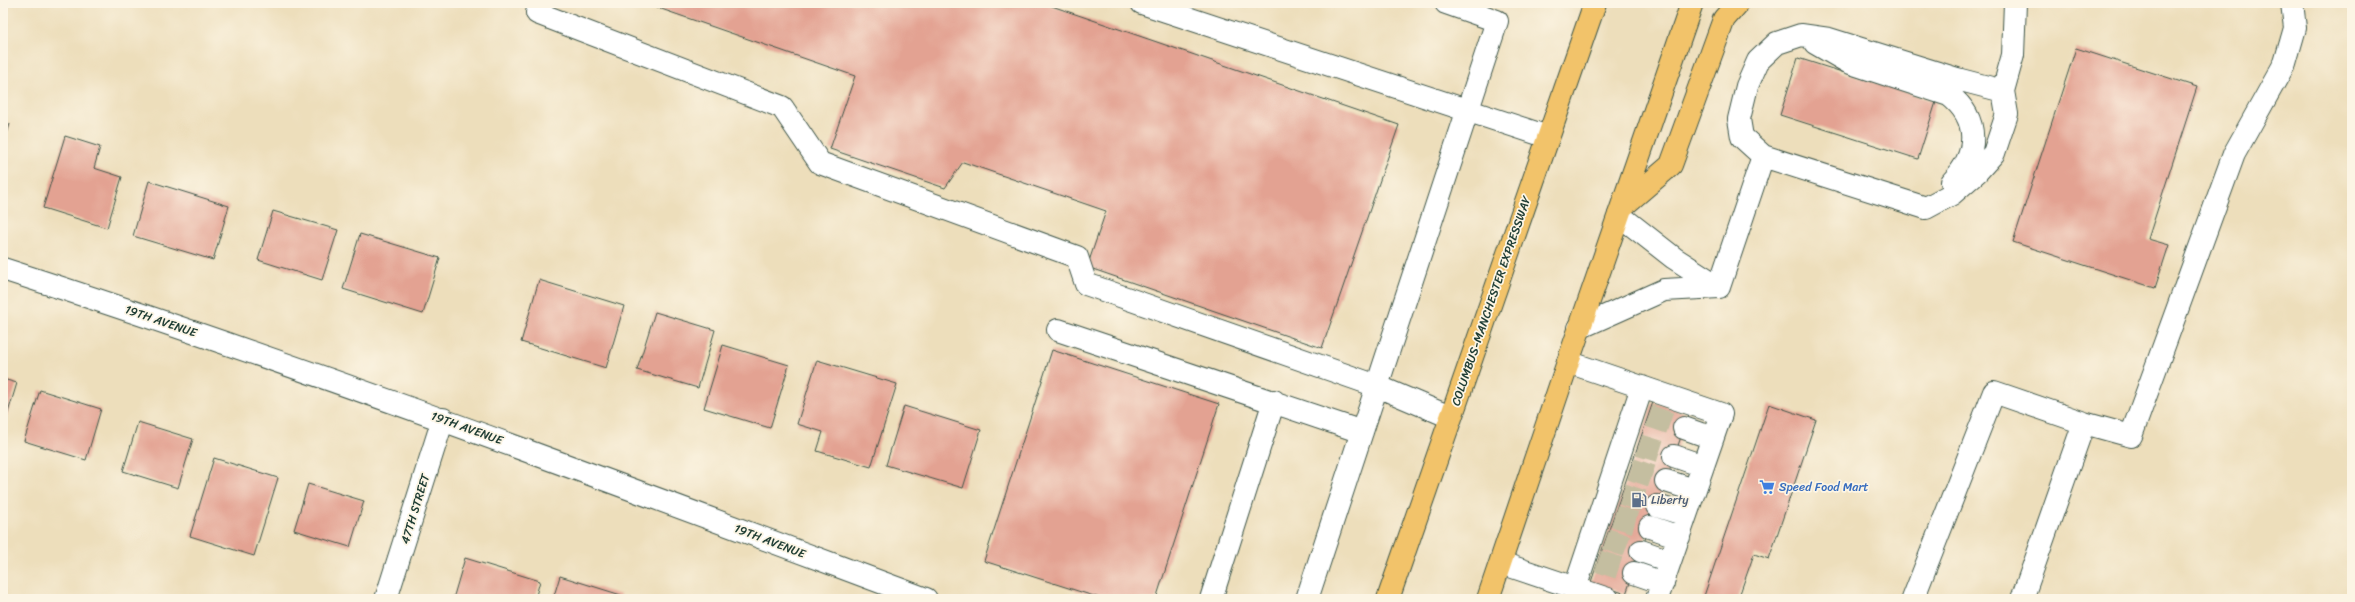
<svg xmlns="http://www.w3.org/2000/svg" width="2355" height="602" viewBox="0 0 2355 602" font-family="Sriracha,sans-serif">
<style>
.building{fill:#e3a292}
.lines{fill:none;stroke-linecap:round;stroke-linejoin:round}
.minor-tunnel{stroke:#c4bea0;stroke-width:22;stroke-dasharray:22 11;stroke-linecap:butt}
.minor-casing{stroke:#3e5548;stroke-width:24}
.major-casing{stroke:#3e5548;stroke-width:24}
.minor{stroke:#fff;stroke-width:22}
.major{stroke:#f2c36a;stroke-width:22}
.labels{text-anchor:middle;stroke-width:3.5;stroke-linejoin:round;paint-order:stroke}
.street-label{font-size:12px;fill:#1f3d34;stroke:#fcf5e5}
.shop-label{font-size:12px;fill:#366cbe;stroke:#fcf5e5;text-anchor:start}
.service-label{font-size:12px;fill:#4e5e75;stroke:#fcf5e5;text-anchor:start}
</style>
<rect width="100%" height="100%" fill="#fcf5e5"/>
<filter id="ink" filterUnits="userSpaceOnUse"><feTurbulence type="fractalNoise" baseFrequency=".025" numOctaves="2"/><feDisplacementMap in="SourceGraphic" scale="8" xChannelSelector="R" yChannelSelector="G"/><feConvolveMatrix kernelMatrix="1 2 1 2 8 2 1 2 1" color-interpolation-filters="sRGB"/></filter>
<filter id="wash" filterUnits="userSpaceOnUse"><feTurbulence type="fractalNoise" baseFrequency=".012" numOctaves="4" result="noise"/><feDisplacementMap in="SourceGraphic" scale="16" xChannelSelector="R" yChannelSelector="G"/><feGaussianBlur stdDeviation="0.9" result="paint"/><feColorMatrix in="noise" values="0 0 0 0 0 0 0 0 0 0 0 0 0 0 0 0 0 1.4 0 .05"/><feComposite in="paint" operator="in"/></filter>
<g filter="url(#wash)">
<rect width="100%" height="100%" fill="#eddebb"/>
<g id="blocks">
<path class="building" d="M 644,3 L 1043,3 L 1399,125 L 1322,348 L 1087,267 L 1106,211 L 963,162 L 945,188 L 830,149 L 855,76 Z
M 2076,48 L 2197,87 L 2148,239 L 2169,245 L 2155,288 L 2013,242 Z
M 1798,58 L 1936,102 L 1918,159 L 1780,115 Z
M 3,121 L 10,124 L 3,147 Z
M 65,136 L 100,147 L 94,168 L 122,177 L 107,228 L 43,208 Z
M 149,181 L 229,206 L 213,260 L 133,236 Z
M 273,211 L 338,230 L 322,280 L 258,260 Z
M 360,234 L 440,258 L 423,314 L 343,289 Z
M 539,280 L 624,306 L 606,368 L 521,342 Z
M 655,312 L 715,330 L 698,388 L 637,370 Z
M 723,345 L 789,365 L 770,428 L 704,408 Z
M 1052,350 L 1219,404 L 1156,599 L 1103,599 L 984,561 Z
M 817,360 L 897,384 L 871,467 L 817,451 L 823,432 L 797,424 Z
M 3,379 L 17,383 L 3,429 Z
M 40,390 L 101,409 L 86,460 L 24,441 Z
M 1653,402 L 1689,414 L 1626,594 L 1591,582 Z
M 1769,404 L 1816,420 L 1769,559 L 1754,554 L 1738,599 L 1703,599 Z
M 904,406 L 981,430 L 963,488 L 886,465 Z
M 138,422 L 193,439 L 178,488 L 123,471 Z
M 214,458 L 278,478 L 254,556 L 190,536 Z
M 308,484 L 364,501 L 350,547 L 294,530 Z
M 465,558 L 540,581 L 535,599 L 453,599 Z
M 560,576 L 621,595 L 620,599 L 553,599 Z"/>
</g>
</g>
<g filter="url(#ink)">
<use href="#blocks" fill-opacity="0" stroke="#3e5548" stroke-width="1"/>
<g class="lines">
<path class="minor-tunnel" d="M 1649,416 L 1684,428
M 1639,445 L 1674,456
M 1631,469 L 1666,481
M 1622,494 L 1657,506
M 1614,516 L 1650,527
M 1606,539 L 1641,551
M 1598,561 L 1634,573"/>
<defs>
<path id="minor" d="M 540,3 L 537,13 L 782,107 L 820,163 L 1077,257 L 1086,284 L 1377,386 L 1450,417
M 1142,3 L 1548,137
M 1815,43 L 1848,62 L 1949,95 C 1980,119 1979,154 1952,182
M 2003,91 L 1957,79 L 1829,39 L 1801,35 L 1777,43 L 1758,61 L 1747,86 L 1739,119 L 1742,137 L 1763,156 L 1926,208 L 1952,194 L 1977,172 L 1994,153 L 2007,114 L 2003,91 L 2013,55 L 2015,3
M 1619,215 L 1674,258 L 1719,287
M 3,269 C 314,369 620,485 926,599
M 1719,287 L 1763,156
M 1579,328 L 1664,290 L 1719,287
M 1058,330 L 1362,432
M 1568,362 L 1721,414 L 1657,599
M 2084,423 L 2131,436 L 2234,154 L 2285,63 L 2295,28 L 2292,3
M 1684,428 L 1712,438
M 1674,456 L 1703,466
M 1666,481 L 1694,490
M 1657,506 L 1686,515
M 1650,527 L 1679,537
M 1641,551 L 1670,561
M 1501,563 L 1608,599
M 1634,573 L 1663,583
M 1575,588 L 1642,387
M 386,599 L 443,419
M 1211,599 L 1274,401
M 1307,599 L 1497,21 L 1446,3
M 1913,599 L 1994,392 L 2084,423 L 2022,599"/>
<path id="major" d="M 1622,207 L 1671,165 L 1724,19 L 1738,3
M 1388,599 L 1595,3
M 1488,599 L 1568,362 L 1692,3"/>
</defs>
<use href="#minor" class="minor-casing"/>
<use href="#major" class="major-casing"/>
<use href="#minor" class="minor"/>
<use href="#major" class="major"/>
</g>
</g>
<defs>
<symbol id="supermarket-bare" viewBox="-9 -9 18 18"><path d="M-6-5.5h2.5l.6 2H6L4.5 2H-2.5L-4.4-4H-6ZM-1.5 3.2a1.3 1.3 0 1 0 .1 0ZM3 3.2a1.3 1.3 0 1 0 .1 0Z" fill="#3f7fe0" stroke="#fcf5e5" stroke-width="2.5" paint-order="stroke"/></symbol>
<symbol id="fuel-bare" viewBox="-9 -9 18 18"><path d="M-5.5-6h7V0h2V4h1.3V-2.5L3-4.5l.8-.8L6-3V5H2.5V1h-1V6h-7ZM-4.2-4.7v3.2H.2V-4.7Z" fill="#5c6f8a" stroke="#fcf5e5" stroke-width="2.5" paint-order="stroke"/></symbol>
</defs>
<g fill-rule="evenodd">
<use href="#supermarket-bare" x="1756" y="476" width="22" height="22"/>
<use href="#fuel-bare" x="1628" y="489" width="22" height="22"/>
</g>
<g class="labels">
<g class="street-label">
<text transform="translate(1491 301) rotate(-71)" y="4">COLUMBUS-MANCHESTER EXPRESSWAY</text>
<text transform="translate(161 321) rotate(19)" y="4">19TH AVENUE</text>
<text transform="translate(467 428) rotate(20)" y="4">19TH AVENUE</text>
<text transform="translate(415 509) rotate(-73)" y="4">47TH STREET</text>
<text transform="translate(770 541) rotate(21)" y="4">19TH AVENUE</text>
</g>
<g class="shop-label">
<text x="1779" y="491">Speed Food Mart</text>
</g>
<g class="service-label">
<text x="1651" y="504">Liberty</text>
</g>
</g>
<rect width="2355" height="602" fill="none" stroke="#fcf5e5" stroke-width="16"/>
</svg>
